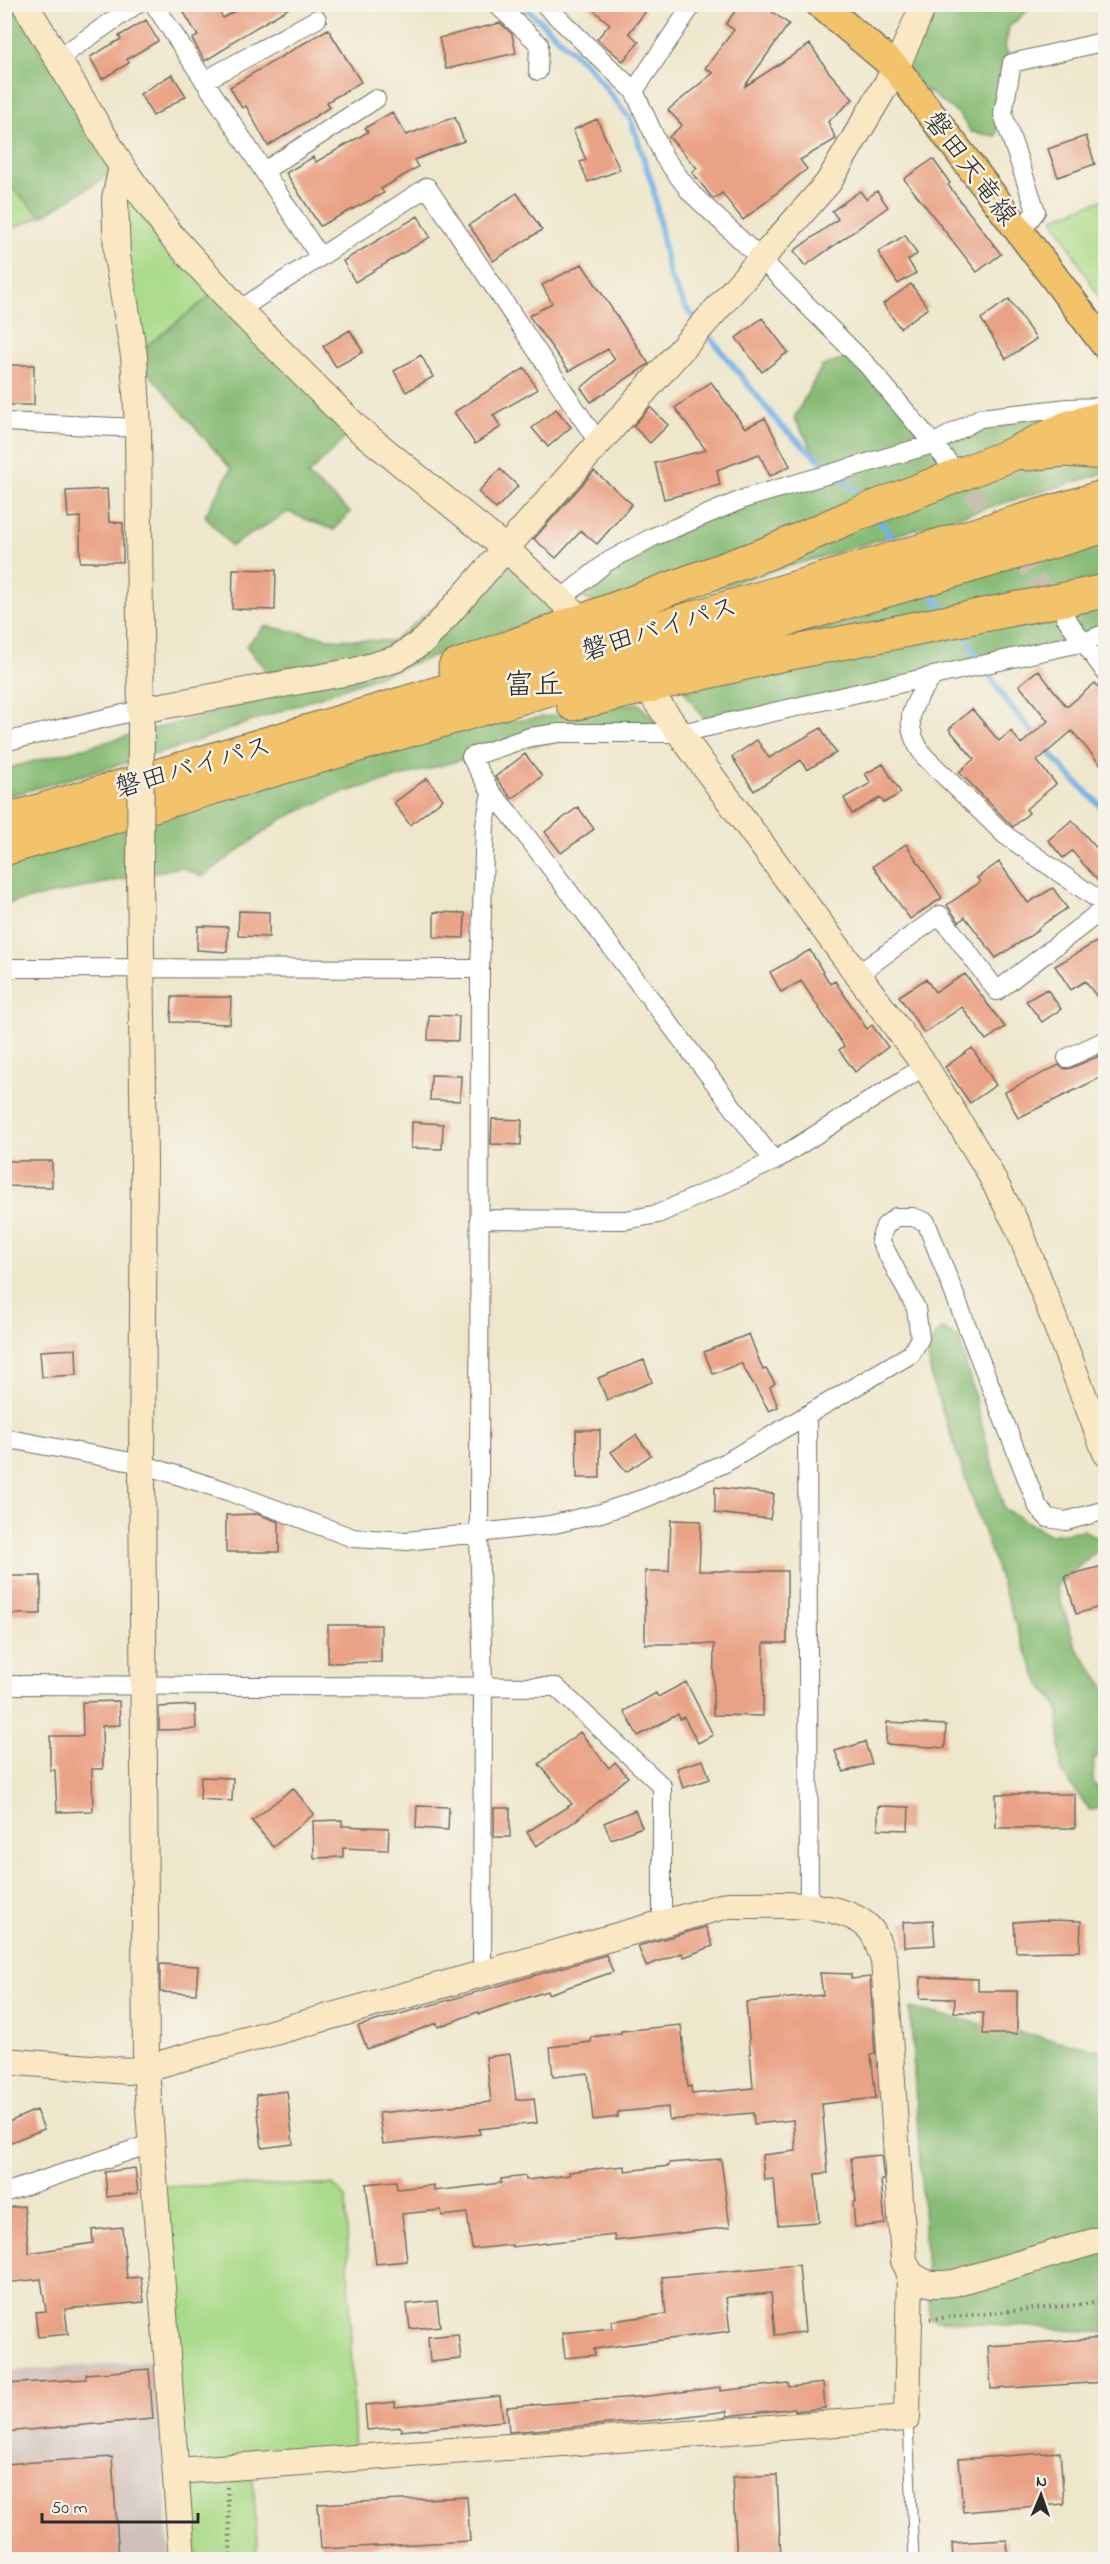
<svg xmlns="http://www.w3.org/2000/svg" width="1110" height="2564" viewBox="0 0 1110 2564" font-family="'Indie Flower','Klee One',sans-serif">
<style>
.industrial{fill:#cfc1ba}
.green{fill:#aadb8a;stroke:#6a835a;stroke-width:1.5}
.forest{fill:#87bb76;stroke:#597350;stroke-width:1.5}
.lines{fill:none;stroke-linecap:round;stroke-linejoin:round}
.stream{stroke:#71b1e4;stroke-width:6}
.building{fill:#eaa286}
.street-tunnel{stroke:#c7c1ac;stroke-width:18;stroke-dasharray:18 9;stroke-linecap:butt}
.lane-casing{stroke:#6f6d63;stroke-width:11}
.street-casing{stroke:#6f6d63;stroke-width:20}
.secondary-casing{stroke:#6f6d63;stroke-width:28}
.primary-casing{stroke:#6f6d63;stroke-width:31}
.highway-casing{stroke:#6f6d63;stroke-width:35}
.path{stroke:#6f6d63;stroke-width:4;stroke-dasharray:1.5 4.5;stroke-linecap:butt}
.lane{stroke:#fff;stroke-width:9}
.street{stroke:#fff;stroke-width:18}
.secondary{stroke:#fae7c3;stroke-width:26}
.primary{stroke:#f2c36a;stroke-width:28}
.highway{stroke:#f2c36a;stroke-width:33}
.secondary-bridge-casing{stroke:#6f6d63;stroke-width:28;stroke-linecap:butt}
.secondary-bridge{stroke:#fae7c3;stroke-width:26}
.labels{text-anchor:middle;stroke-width:5;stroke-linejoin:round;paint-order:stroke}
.street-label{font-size:27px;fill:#2b2b2b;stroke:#f7f3e8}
.quarter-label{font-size:30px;fill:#2b2b2b;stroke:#f7f3e8}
</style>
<rect width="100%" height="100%" fill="#f7f3e8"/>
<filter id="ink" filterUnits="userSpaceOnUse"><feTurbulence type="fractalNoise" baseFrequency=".0167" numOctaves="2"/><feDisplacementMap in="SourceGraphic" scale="12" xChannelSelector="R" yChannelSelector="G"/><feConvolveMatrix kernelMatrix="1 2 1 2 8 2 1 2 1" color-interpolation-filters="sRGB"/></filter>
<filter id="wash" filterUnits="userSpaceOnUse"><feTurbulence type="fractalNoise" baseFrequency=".008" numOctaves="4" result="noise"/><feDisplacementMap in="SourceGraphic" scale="24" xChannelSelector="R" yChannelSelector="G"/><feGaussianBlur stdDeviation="1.35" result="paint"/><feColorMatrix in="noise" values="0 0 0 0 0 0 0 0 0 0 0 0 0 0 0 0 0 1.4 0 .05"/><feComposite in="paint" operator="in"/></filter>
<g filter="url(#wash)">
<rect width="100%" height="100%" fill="#eee7cc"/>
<path class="industrial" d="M 156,2361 L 170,2559 L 5,2560 L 5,2371 Z"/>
<path class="green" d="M 122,167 L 220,288 L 134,356 Z
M 5,182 L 42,216 L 5,231 Z
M 1105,199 L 1106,307 L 1105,308 L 1053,218 Z
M 333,2185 L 346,2198 L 355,2459 L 176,2471 L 154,2186 Z
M 253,2480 L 258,2559 L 198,2559 L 193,2483 Z"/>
<path class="forest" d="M 5,5 L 25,5 L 122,167 L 42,216 L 5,182 Z
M 924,5 L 1034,5 L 1009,27 L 1005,47 L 1012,63 L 996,136 L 971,132 L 959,114 L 896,68 Z
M 220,288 L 356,427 L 308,475 L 350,512 L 334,530 L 288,512 L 231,546 L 205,516 L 231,469 L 134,356 Z
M 857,355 L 933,444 L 980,418 L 1105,414 L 1105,473 L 706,591 L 598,604 L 580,597 L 620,567 L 712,513 L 828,475 L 794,418 L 822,366 Z
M 1105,536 L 1105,631 L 710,727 L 660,657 Z
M 505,548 L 558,612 L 171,750 L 5,797 L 5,769 L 225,710 L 268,673 L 246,646 L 265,626 L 334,639 L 393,641 Z
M 638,703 L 658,724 L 482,754 L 335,795 L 282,819 L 202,877 L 181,867 L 5,904 L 5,861 L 440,732 Z
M 943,1329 L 959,1338 L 1004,1509 L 1050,1535 L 1084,1530 L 1105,1543 L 1056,1587 L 1076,1647 L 1105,1687 L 1105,1755 L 1094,1758 L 1093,1782 L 1105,1797 L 1105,1808 L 1090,1810 L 1061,1772 L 1059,1708 L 1039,1682 L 1020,1637 L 932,1381 C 929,1362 923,1341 943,1329 Z
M 910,2008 L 1099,2050 L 1105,2054 L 1105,2333 L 930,2319 Z"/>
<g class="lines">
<path class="stream" d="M 522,4 L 590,68 L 631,120 L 653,187 L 669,275 L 686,308 L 698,322
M 706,332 L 781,426 L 866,500
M 877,516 L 898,547
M 928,590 L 947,612
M 960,629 L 1006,701 L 1038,738
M 1044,746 L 1069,775 L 1106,811"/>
</g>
<g id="blocks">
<path class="building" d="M 179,4 L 215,4 L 223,18 L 247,4 L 296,4 L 230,43 L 231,45 L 205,61 L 192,39 L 198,36 Z
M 586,4 L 638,4 L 646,11 L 629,33 L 639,42 L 623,61 L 597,39 L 610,24 Z
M 740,4 L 761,4 L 789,24 L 744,87 L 810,44 L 828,71 L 853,99 L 828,122 L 836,139 L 800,160 L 807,169 L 743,220 L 722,193 L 714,199 L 710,195 L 692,172 L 697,168 L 669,137 L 682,125 L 668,110 L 713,73 L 705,68 L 734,30 L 726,24 Z
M 146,20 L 158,41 L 127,59 L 129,63 L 102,79 L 90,57 L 121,39 L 119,36 Z
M 500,23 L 512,34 L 516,53 L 446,69 L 439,38 Z
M 328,29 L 361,82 L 327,102 L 330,107 L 268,146 L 246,106 L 242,108 L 230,87 Z
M 172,74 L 186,96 L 153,116 L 140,94 Z
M 392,112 L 406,135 L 455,117 L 464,141 L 414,160 L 418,167 L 381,189 L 384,193 L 320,226 L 286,173 L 313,157 L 316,162 L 368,132 L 365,128 Z
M 597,119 L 620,170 L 588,182 L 580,162 L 586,160 L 573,130 Z
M 1086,136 L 1095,164 L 1058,177 L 1048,149 Z
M 933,159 L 950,183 L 948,185 L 1001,254 L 977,272 L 904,179 Z
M 860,191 L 866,199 L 877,191 L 888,207 L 805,266 L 794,251 L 838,219 L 832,211 Z
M 517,193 L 542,230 L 493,261 L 469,225 Z
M 418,216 L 430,237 L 355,282 L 343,261 Z
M 905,235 L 917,254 L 908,260 L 916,273 L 898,284 L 878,252 Z
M 582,264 L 649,364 L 591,402 L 581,388 L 615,359 L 608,349 L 569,371 L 529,316 L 552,303 L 542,285 Z
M 911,284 L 928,308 L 900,328 L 883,304 Z
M 1009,299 L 1036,339 L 1006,359 L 981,319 Z
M 762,318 L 788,352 L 762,372 L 736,338 Z
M 350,330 L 363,352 L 336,367 L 323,346 Z
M 421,355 L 433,377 L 406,392 L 394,371 Z
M 4,365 L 34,365 L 34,405 L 4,405 Z
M 525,368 L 537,390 L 493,415 L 501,427 L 475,444 L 454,412 Z
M 711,382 L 745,428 L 765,418 L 790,466 L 770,476 L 759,454 L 717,470 L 720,485 L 664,499 L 655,463 L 706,450 L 675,408 Z
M 650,407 L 668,425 L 650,443 L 633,426 Z
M 556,409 L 571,427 L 548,447 L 532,428 Z
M 500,469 L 518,486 L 496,509 L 478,492 Z
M 594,471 L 632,504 L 597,544 L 581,531 L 556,558 L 534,539 Z
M 107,489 L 109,522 L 123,523 L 123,562 L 80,562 L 80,517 L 68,518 L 66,491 Z
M 233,569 L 276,570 L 275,610 L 232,609 Z
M 1038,670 L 1066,706 L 1068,706 L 1095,683 L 1106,696 L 1106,771 L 1072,731 L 1037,761 L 1056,784 L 1026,809 L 1029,813 L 1013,827 L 959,772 L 974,759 L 949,729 L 972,709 L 999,741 L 1011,731 L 1021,744 L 1048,721 L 1019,685 Z
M 821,728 L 836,753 L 807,770 L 801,760 L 754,791 L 732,757 L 757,740 L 769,758 Z
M 525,754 L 542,776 L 512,799 L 495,777 Z
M 883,764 L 901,793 L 884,803 L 880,798 L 852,814 L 844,798 L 871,783 L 865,774 Z
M 427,778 L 443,799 L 410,825 L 394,803 Z
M 578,807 L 594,829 L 561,853 L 545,832 Z
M 1072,820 L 1106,859 L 1106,890 L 1072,851 L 1063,858 L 1048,840 Z
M 906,844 L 942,898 L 910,919 L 873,866 Z
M 999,862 L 1028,903 L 1053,888 L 1067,908 L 1038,928 L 1039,930 L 996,958 L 965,917 L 959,922 L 947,905 L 980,882 L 977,878 Z
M 239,911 L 269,912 L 269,937 L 238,936 Z
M 434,912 L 465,913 L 464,938 L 434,937 Z
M 198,926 L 228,927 L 227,952 L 197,950 Z
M 1106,936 L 1106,1009 L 1085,981 L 1071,990 L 1055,966 Z
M 810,950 L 830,984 L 835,981 L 867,1029 L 872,1025 L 888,1047 L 855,1072 L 839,1050 L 844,1046 L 801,981 L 781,992 L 770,972 Z
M 965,974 L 1005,1027 L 986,1040 L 962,1007 L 924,1033 L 899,996 L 926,979 L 935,992 Z
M 1047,989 L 1061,1009 L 1042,1022 L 1026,1001 Z
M 172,997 L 231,997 L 230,1024 L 171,1022 Z
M 429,1015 L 459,1016 L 458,1041 L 428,1040 Z
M 972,1048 L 996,1085 L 970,1103 L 945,1067 Z
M 1106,1053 L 1106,1075 L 1018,1118 L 1005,1092 L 1059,1065 L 1065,1069 L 1071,1068 Z
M 431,1075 L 461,1076 L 460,1101 L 430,1100 Z
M 492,1119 L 522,1120 L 521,1145 L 491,1144 Z
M 412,1122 L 443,1124 L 442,1149 L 411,1148 Z
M 4,1161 L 52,1161 L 52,1187 L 4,1186 Z
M 749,1334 L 763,1370 L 766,1369 L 775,1383 L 770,1387 L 778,1407 L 769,1411 L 741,1363 L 713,1374 L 704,1352 Z
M 76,1349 L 77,1375 L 42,1377 L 40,1351 Z
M 644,1360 L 652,1382 L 607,1400 L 598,1378 Z
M 576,1430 L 600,1430 L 600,1478 L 577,1478 Z
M 636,1435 L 651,1455 L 626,1472 L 611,1452 Z
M 715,1487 L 774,1494 L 770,1519 L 715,1513 Z
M 257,1514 L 279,1522 L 279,1552 L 226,1552 L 226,1515 Z
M 671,1520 L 701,1521 L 699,1571 L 787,1571 L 787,1643 L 764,1643 L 763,1716 L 713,1715 L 714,1644 L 645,1644 L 645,1571 L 669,1571 Z
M 1106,1565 L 1106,1605 L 1076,1614 L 1065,1576 Z
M 4,1576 L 41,1576 L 41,1614 L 4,1614 Z
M 328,1625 L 381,1625 L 381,1662 L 328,1663 Z
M 686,1682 L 713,1735 L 698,1743 L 684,1717 L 680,1719 L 678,1714 L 638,1736 L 624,1711 L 656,1693 L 658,1697 Z
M 119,1701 L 120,1725 L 102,1726 L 103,1769 L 92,1769 L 93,1811 L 57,1812 L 55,1770 L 50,1770 L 50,1736 L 83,1736 L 82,1702 Z
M 195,1705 L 196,1729 L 159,1730 L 159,1707 Z
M 887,1722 L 946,1725 L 945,1748 L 886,1744 Z
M 580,1732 L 609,1768 L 615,1762 L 628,1777 L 574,1822 L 536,1846 L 527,1832 L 572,1804 L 539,1764 Z
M 865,1742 L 872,1764 L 844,1772 L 835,1751 Z
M 703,1760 L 710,1779 L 683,1788 L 677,1768 Z
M 201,1777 L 233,1778 L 232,1801 L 200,1799 Z
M 293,1788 L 314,1814 L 273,1847 L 252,1821 Z
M 996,1794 L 1075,1794 L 1075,1828 L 996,1828 Z
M 417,1806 L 449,1807 L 448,1830 L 416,1828 Z
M 878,1806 L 909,1807 L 908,1830 L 878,1829 Z
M 494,1808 L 510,1808 L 510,1837 L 494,1837 Z
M 635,1810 L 642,1827 L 611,1839 L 604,1823 Z
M 342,1820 L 342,1826 L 389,1828 L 388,1850 L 343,1848 L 343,1857 L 314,1858 L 313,1821 Z
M 933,1920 L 935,1945 L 904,1947 L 903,1922 Z
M 1042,1920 L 1081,1921 L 1080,1951 L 1016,1952 L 1014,1922 Z
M 706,1927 L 713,1946 L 684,1957 L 682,1953 L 646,1966 L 638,1946 Z
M 606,1955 L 613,1972 L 548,1994 L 547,1991 L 479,2014 L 478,2012 L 438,2027 L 437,2023 L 367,2049 L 358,2026 Z
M 160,1964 L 198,1966 L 196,1994 L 160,1992 Z
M 820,1973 L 851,1974 L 851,1979 L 870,1977 L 875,2054 L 871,2055 L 876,2098 L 822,2104 L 828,2173 L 815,2174 L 819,2222 L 778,2225 L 774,2179 L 764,2180 L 762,2155 L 796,2151 L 793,2120 L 754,2124 L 753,2113 L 669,2120 L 668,2107 L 618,2112 L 618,2117 L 593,2120 L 588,2073 L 553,2077 L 550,2047 L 591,2042 L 591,2037 L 621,2033 L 621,2031 L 681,2025 L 688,2087 L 691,2086 L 692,2094 L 753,2088 L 746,2002 L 823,1995 Z
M 921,1977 L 978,1979 L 978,1991 L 1017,1991 L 1017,2034 L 983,2034 L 983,2013 L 954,2012 L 955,1999 L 920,1998 Z
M 510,2054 L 516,2100 L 534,2098 L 537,2123 L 479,2129 L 480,2134 L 383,2144 L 379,2113 L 491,2102 L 486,2057 Z
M 287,2091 L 293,2144 L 262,2148 L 256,2095 Z
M 36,2110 L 44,2129 L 4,2145 L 4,2124 Z
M 881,2155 L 884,2180 L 881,2180 L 885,2224 L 855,2227 L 853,2202 L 856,2201 L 851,2158 Z
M 721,2159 L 730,2227 L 615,2241 L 614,2235 L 512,2247 L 512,2245 L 472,2249 L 467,2213 L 442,2216 L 441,2210 L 402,2214 L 407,2261 L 376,2264 L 366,2184 L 396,2181 L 397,2189 L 434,2185 L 434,2191 L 501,2183 L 501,2179 L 525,2176 L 526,2180 L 570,2175 L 569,2172 L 594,2169 L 625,2166 L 625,2171 L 669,2166 L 669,2163 Z
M 135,2168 L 138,2193 L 107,2197 L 105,2172 Z
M 24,2206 L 29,2253 L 93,2243 L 92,2230 L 122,2227 L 127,2278 L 141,2277 L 144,2302 L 65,2309 L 68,2334 L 38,2337 L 35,2312 L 46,2311 L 41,2279 L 4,2283 L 4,2208 Z
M 799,2265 L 805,2332 L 775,2335 L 771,2293 L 729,2297 L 726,2298 L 730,2331 L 594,2349 L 595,2355 L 565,2358 L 562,2333 L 612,2328 L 611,2321 L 666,2314 L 662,2277 Z
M 437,2301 L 440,2326 L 410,2329 L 407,2304 Z
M 458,2334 L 461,2359 L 430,2362 L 428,2337 Z
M 1106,2338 L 1106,2382 L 991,2389 L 988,2346 Z
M 149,2369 L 153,2419 L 4,2432 L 4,2384 L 86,2379 L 86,2374 Z
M 788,2383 L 789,2387 L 823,2383 L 825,2408 L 795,2411 L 795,2408 L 727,2416 L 727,2411 L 657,2420 L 509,2432 L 507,2407 L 649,2396 L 720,2387 L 720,2391 Z
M 500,2396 L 503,2421 L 401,2431 L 401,2427 L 367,2430 L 365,2405 L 395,2402 L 395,2407 Z
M 1060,2452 L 1064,2504 L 963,2512 L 959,2459 Z
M 112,2457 L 119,2559 L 4,2559 L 4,2464 Z
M 777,2475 L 781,2559 L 737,2559 L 732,2477 Z
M 467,2497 L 470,2541 L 321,2549 L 318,2504 Z
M 1007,2540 L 1008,2559 L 953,2559 L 952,2543 Z"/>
</g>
</g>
<g filter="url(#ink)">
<use href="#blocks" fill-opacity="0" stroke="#6f6d63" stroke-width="1.5"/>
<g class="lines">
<path class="street-tunnel" d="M 955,470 L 1057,606"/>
<defs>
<path id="lane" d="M 908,2421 L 914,2560"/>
<path id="street" d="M 154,4 L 320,257
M 496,4 L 539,44 L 538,71
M 544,4 L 634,91 L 664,157 L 691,193 L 760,258 L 868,366 L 950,464
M 57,59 L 137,4
M 204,81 L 317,19
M 634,91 L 693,4
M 264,171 L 376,99
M 1020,233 L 1036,211 L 1003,114 L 1012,63 L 1106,41
M 239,310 L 427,187 L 598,442
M 4,422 L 138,428
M 561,599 L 607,562 L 653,537 L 746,498 L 933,444 L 980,418 L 1068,408 L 1102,407
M 1065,617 L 1106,673
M 933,677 C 910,705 901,724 924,756 L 1005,835 L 1106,905
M 4,742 L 140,710
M 4,968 L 480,969
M 858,974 L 940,915 L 997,991 L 1106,907
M 1067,1058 L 1106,1040
M 774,1161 L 509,813 L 491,792 L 471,757 L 530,737 L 559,733 L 681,733 L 1084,642 L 1106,633
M 479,1219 L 626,1220 L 658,1214 L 774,1161 L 925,1066
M 807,1416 L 809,1907
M 4,1438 L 142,1464 L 230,1492 L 353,1538 L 407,1541 L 550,1525 L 601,1513 L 648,1497 L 725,1463 L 911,1354 L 920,1338 L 916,1308 L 880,1240 L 885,1226 L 896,1217 L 913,1217 L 926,1222 L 1038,1507 L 1048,1518 L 1066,1521 L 1106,1510
M 4,1685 L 556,1687 L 662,1786 L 662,1923
M 482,1972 L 483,1686 L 479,1532 L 480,969 L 485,825 L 491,792
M 4,2193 L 150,2144"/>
<path id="secondary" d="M 25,4 L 122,167 L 170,234 L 239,310 L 356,427 L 505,548 L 573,611
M 122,167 L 115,198 L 116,228 L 117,256 L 134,356 L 138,428 L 141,725
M 656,701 L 925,1066 L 987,1168 L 1019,1229 L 1106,1453
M 140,710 L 355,671 L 396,659 L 425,640 L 828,183 L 896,68 L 924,4
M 140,876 L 144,1161 L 142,1464 L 146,2068 L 182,2560
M 4,2061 L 128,2071 L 146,2068 L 728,1905 C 768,1906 843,1898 871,1930 C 877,1937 880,1951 884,1960 L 904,2261 L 910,2273 L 907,2418 L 176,2471
M 910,2273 C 925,2286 936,2285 954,2283 L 1106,2238"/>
<path id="primary" d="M 820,4 L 896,68 L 1106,346"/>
<path id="highway" d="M 1028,454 L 1065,450 L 1106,453
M 455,667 L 768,553 L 855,515 L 1008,456 L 1067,428 L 1106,417
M 573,704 L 780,655 L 1106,591
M 4,821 L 1106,496
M 4,849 L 1106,526"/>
</defs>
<use href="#lane" class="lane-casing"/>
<use href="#street" class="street-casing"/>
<use href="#secondary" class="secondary-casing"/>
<use href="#primary" class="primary-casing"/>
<use href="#highway" class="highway-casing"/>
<path class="path" d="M 930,2319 L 1106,2302
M 227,2487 L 231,2560"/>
<use href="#lane" class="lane"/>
<use href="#street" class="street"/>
<use href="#secondary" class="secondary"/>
<use href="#primary" class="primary"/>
<use href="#highway" class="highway"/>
<defs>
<path id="secondary-bridge" d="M 140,876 L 141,725"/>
</defs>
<use href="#secondary-bridge" class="secondary-bridge-casing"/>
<use href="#secondary-bridge" class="secondary-bridge"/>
</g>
</g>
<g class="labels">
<g class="street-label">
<text transform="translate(971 168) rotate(53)" y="9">磐田天竜線</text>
<text transform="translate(659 628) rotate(-17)" y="9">磐田バイパス</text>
<text transform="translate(193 766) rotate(-16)" y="9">磐田バイパス</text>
</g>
<g class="quarter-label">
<text x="534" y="694">富丘</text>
</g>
</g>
<rect width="1110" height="2564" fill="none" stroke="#f7f3e8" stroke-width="24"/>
<g transform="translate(1041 2495) rotate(2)" stroke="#f7f3e8" stroke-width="4.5" paint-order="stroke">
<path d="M0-4.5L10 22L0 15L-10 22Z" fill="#2b2b2b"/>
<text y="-9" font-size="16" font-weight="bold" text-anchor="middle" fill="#2b2b2b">N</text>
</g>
<path d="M42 2513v9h156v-9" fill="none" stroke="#2b2b2b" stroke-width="3"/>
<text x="51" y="2513" font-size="18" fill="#2b2b2b" stroke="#f7f3e8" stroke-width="4.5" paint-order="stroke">50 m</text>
</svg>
